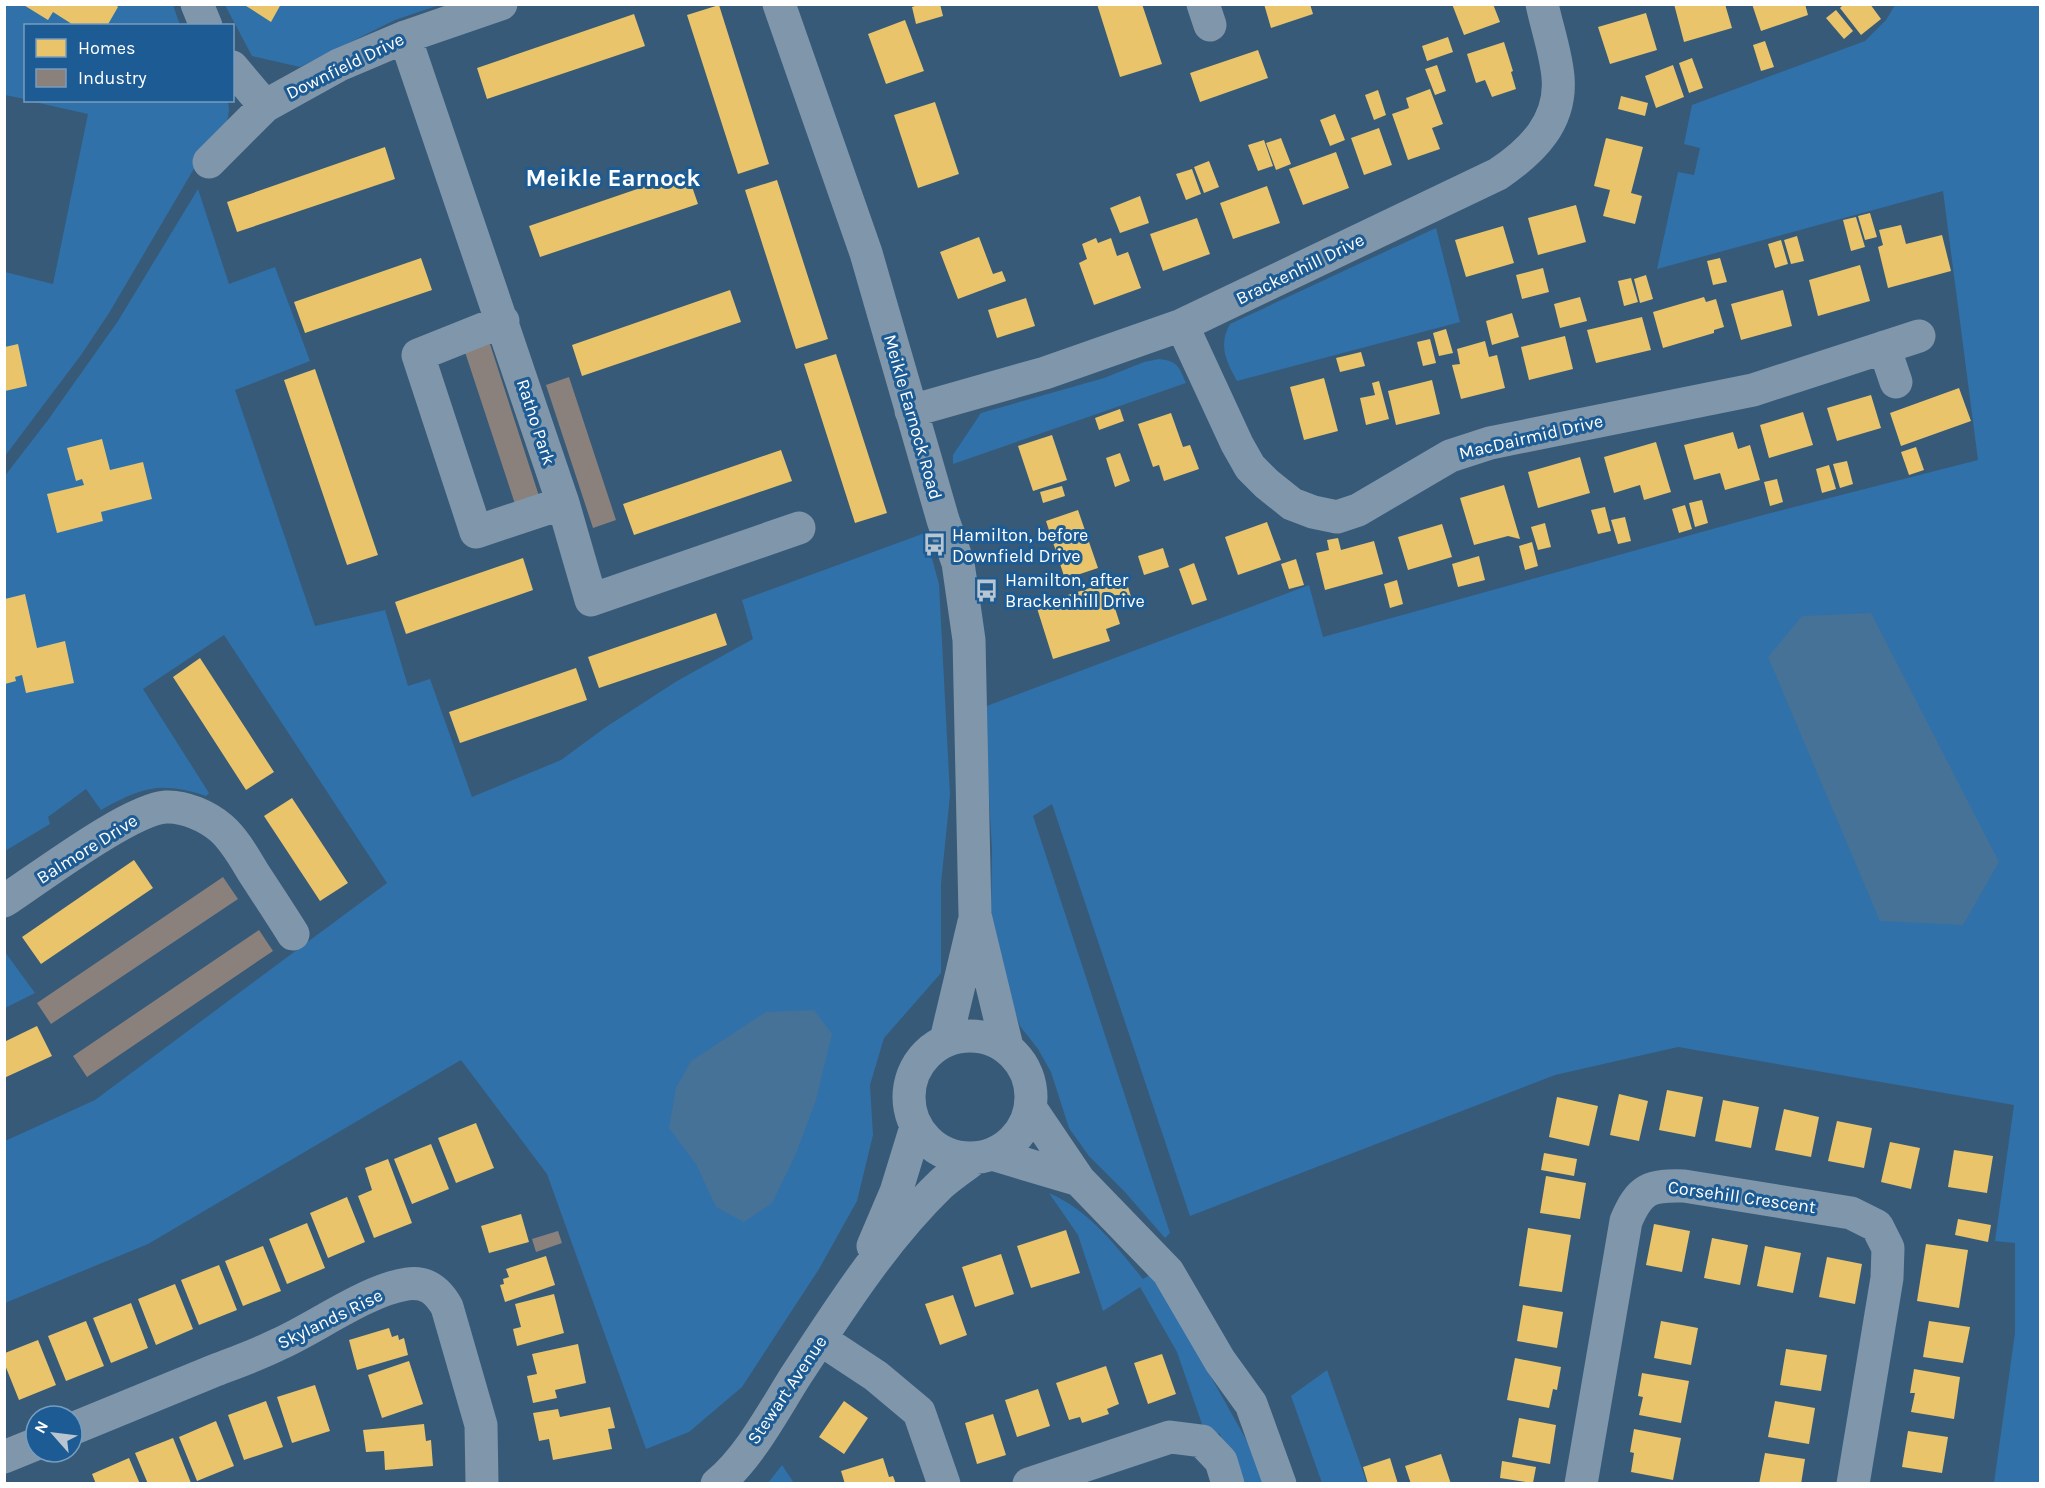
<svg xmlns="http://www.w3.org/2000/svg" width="2045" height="1488" viewBox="0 0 2045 1488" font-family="Karla,sans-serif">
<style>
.green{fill:#3071a9}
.water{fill:#467298}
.homes{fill:#e9c46a}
.industry{fill:#8a817c}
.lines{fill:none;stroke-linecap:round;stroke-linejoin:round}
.minor{stroke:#7f96ab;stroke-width:33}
.labels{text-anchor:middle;stroke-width:6;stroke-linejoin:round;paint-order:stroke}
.street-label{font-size:18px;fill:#fff;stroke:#1c5b93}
.poi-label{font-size:18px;fill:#fff;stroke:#1c5b93;text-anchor:start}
.district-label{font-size:24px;font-weight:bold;fill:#fff;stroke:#1c5b93}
</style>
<rect width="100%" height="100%" fill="#375a78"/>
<path class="green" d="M 5,5 L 173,5 L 180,25 L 26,26 L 25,99 L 5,95 Z
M 225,5 L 439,5 L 395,20 L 300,67 L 252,56 Z
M 1895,5 L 2040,5 L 2040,1483 L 1994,1483 L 2015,1333 L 2015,1243 L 1995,1241 L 2014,1105 L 1678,1047 L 1555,1075 L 1190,1216 L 1052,804 L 1033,816 L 1170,1233 L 1165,1238 L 1124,1191 L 1089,1156 L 1069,1128 L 1051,1072 L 1038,1049 L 1020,1026 L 994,950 L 991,910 L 992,850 L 984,707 L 1309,585 L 1323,637 L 1763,515 L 1978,460 L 1943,191 L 1657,269 L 1678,172 L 1694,175 L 1700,148 L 1684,144 L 1692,105 L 1865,41 L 1886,20 Z
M 30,101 L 228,101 L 229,110 L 227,124 L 205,150 L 109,313 L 81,355 L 5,456 L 5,272 L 53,284 L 88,114 Z
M 198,189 L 229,284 L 275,267 L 310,361 L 235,390 L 315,626 L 385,610 L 408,686 L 430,679 L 472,797 L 561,760 L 606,727 L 677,681 L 753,639 L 742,600 L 925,533 L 939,584 L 950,795 L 941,884 L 941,973 L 884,1038 L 870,1085 L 873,1135 L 857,1201 L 819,1269 L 742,1387 L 689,1432 L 646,1449 L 547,1174 L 461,1060 L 148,1244 L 5,1303 L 5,1141 L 95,1100 L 387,883 L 224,635 L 143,689 L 209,793 L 206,796 C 161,781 142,787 101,810 L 86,789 L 48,817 L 50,824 L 5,851 L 4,477 L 48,420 L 118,321 Z
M 1436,228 L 1460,322 L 1237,381 C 1226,361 1218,345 1230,324 Z
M 1159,359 C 1178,361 1179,367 1186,383 L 953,464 L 953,455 L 981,413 L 1104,378 L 1144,362 Z
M 5,952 L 35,993 L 5,1008 L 4,1008 Z
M 1049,1193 C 1090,1211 1115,1245 1143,1279 L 1150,1275 L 1170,1304 L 1252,1450 L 1264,1483 L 1237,1483 L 1220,1434 L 1203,1427 L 1177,1352 L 1140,1287 L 1103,1311 L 1078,1235 Z
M 1327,1370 L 1367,1483 L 1322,1483 L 1291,1396 Z
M 782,1465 L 794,1483 L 768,1483 Z"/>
<path class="water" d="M 1871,613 L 1999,862 L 1963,925 L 1880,921 L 1768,657 L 1802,616 Z
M 814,1010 L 832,1034 L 816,1100 L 795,1156 L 772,1203 L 744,1222 L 716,1207 L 696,1164 L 669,1128 L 676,1088 L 691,1061 L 766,1012 Z"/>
<path class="homes" d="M 22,4 L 115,4 L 118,7 L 107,26 L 75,26 L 53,12 L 48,20 Z
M 243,4 L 281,4 L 271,22 Z
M 921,4 L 940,4 L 943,16 L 916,24 L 912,7 Z
M 1097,4 L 1142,4 L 1162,64 L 1120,77 Z
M 1264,4 L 1310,4 L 1313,14 L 1271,28 Z
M 1452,4 L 1493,4 L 1500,22 L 1464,35 Z
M 1674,4 L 1725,4 L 1732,28 L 1684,42 Z
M 1752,4 L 1805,4 L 1808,15 L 1761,31 Z
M 1844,4 L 1870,4 L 1881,19 L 1861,35 L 1840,8 Z
M 719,5 L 769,164 L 738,174 L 687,15 Z
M 1836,10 L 1853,31 L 1844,39 L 1826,18 Z
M 1646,13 L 1657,50 L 1610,64 L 1598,27 Z
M 634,14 L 645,46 L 487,99 L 477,68 Z
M 905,20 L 924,71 L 886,84 L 868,34 Z
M 1448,37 L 1453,52 L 1427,61 L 1422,46 Z
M 1765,41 L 1774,67 L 1761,71 L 1753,45 Z
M 1504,42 L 1513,71 L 1511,72 L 1516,89 L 1492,97 L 1485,80 L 1476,83 L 1467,54 Z
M 1258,50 L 1268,78 L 1200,102 L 1190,73 Z
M 1692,58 L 1703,88 L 1689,93 L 1679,63 Z
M 1437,65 L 1446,91 L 1435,95 L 1425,69 Z
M 1673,65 L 1684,97 L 1656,108 L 1645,76 Z
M 1430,89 L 1443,124 L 1432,128 L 1440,149 L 1408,160 L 1392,114 L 1409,108 L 1406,98 Z
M 1378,90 L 1386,115 L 1374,120 L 1365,95 Z
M 1621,96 L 1648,103 L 1645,116 L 1618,109 Z
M 935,102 L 959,174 L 918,188 L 894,115 Z
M 1335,114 L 1345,140 L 1330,146 L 1320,120 Z
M 1379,128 L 1392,165 L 1364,175 L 1351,138 Z
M 1281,138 L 1291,164 L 1276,170 L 1266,143 Z
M 1606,138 L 1643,147 L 1631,193 L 1642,196 L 1635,224 L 1603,216 L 1610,190 L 1594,186 Z
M 1264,140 L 1273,166 L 1258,171 L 1248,145 Z
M 385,147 L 395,179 L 237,232 L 227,202 Z
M 1336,152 L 1349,188 L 1303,205 L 1289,169 Z
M 1209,161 L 1219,187 L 1204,193 L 1194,167 Z
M 1192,169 L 1201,194 L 1186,200 L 1176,174 Z
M 687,172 L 698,204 L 540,257 L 529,226 Z
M 777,180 L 828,339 L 796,349 L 745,190 Z
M 1267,186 L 1280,223 L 1233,239 L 1220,203 Z
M 1140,196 L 1149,223 L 1120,233 L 1110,208 Z
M 1576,205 L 1586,242 L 1538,255 L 1528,218 Z
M 1870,213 L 1877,237 L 1865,240 L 1858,216 Z
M 1856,217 L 1865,247 L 1851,251 L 1843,220 Z
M 1197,218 L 1210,254 L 1163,271 L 1150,234 Z
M 1901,225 L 1906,244 L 1942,235 L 1951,271 L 1888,288 L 1878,247 L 1883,245 L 1879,230 Z
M 1503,226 L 1514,263 L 1466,277 L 1455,240 Z
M 1797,236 L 1804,261 L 1791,264 L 1784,240 Z
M 979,237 L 993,274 L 1002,271 L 1006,281 L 958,299 L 940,252 Z
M 1096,238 L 1098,243 L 1111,238 L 1117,256 L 1128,252 L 1141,288 L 1094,305 L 1079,263 L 1087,259 L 1082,244 Z
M 1781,240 L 1788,264 L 1775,268 L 1768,244 Z
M 421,258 L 432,290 L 305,333 L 294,302 Z
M 1720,258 L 1727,282 L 1713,285 L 1707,261 Z
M 1860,265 L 1870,301 L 1818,316 L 1809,280 Z
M 1543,268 L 1549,292 L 1522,299 L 1516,275 Z
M 1646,275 L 1653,299 L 1640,303 L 1634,279 Z
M 1631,278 L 1638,302 L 1624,306 L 1618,281 Z
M 730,290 L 741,322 L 582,376 L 572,345 Z
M 1783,290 L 1792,326 L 1741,340 L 1731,304 Z
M 1580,297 L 1587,321 L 1560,328 L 1554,304 Z
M 1704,297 L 1706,302 L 1716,299 L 1724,327 L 1714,330 L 1714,333 L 1663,348 L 1653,312 Z
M 1026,298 L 1035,326 L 997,338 L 988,310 Z
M 1512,313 L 1519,337 L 1492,345 L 1486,321 Z
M 1642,317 L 1651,350 L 1596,363 L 1587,330 Z
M 1446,329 L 1453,353 L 1439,356 L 1433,333 Z
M 1565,336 L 1573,369 L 1529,380 L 1521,347 Z
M 1430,339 L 1436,363 L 1423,366 L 1417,342 Z
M 1485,341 L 1489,357 L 1497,355 L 1505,388 L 1461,399 L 1452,365 L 1460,364 L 1457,349 Z
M 18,344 L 27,386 L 5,391 L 5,347 Z
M 1361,352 L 1365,366 L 1340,372 L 1336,358 Z
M 836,354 L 887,513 L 855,523 L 804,364 Z
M 315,369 L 378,555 L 347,565 L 284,380 Z
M 1324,378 L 1338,431 L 1304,440 L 1290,387 Z
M 1432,380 L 1440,414 L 1396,425 L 1388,391 Z
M 1379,381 L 1389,419 L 1366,425 L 1360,398 L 1375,395 L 1372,383 Z
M 1959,388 L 1971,421 L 1901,446 L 1890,413 Z
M 1871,395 L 1881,428 L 1837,441 L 1827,408 Z
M 1120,409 L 1124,421 L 1099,430 L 1095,418 Z
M 1803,412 L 1813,445 L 1769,458 L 1760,425 Z
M 1171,413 L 1183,447 L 1190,445 L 1199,469 L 1164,481 L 1159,465 L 1153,467 L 1138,424 Z
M 1733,432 L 1738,449 L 1750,445 L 1760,480 L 1725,490 L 1720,473 L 1694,480 L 1684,445 Z
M 1052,435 L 1067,480 L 1033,491 L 1018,446 Z
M 102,439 L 110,470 L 143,462 L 152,499 L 101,512 L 103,521 L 57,533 L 47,494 L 84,485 L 82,479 L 76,481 L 67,448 Z
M 1656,442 L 1671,492 L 1644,500 L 1640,485 L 1614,493 L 1604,457 Z
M 1916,447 L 1924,470 L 1909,475 L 1901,452 Z
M 781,450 L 792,481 L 634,535 L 623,504 Z
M 1120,453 L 1130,481 L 1115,487 L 1106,458 Z
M 1580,457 L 1590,493 L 1538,508 L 1528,472 Z
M 1847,461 L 1853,484 L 1840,488 L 1833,464 Z
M 1829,465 L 1836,489 L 1822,493 L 1816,469 Z
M 1777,479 L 1783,502 L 1770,506 L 1764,482 Z
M 1504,485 L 1520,539 L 1508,536 L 1474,545 L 1460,498 Z
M 1062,486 L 1065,496 L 1043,503 L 1040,492 Z
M 1702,500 L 1708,523 L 1695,527 L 1689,503 Z
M 1685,505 L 1692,529 L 1679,533 L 1672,509 Z
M 1605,507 L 1611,531 L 1598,534 L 1591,510 Z
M 1078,510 L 1098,568 L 1065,579 L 1046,521 Z
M 1625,517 L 1631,541 L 1618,544 L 1611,520 Z
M 1267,522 L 1281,560 L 1238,575 L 1225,537 Z
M 1545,523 L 1551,547 L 1538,550 L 1531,527 Z
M 1442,524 L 1452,557 L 1408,570 L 1398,537 Z
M 1338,538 L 1341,550 L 1374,541 L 1383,574 L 1325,590 L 1316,553 L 1329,550 L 1327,540 Z
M 1532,542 L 1538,566 L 1525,570 L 1519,546 Z
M 1163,548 L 1169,567 L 1144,575 L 1138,556 Z
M 1479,556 L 1485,580 L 1458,587 L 1452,564 Z
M 523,558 L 533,590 L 406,634 L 395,602 Z
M 1296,559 L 1304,585 L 1289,589 L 1281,564 Z
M 1194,563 L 1207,600 L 1192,605 L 1179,569 Z
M 1125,577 L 1132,600 L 1114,605 L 1120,624 L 1106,629 L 1110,641 L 1053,659 L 1036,605 Z
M 1397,580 L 1403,604 L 1390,608 L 1384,584 Z
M 25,594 L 37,648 L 65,641 L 74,683 L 26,693 L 22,675 L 15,677 L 16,681 L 5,684 L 5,599 Z
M 716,613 L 727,645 L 599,688 L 588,657 Z
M 200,658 L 274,772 L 246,790 L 173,677 Z
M 576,668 L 587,700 L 460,743 L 449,712 Z
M 292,798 L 348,883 L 320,901 L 264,816 Z
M 134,860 L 153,888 L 41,964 L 22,937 Z
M 37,1026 L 52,1056 L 4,1078 L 4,1042 Z
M 1667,1090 L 1703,1097 L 1695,1137 L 1659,1130 Z
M 1619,1094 L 1648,1101 L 1639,1141 L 1610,1135 Z
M 1557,1097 L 1598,1106 L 1589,1146 L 1549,1137 Z
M 1723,1100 L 1759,1107 L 1751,1148 L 1715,1141 Z
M 1784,1109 L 1819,1117 L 1811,1157 L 1775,1150 Z
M 1837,1121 L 1872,1128 L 1864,1168 L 1828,1161 Z
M 476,1123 L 494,1168 L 456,1183 L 438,1138 Z
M 1890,1142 L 1920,1148 L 1911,1189 L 1881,1182 Z
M 431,1144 L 449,1189 L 412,1204 L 394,1159 Z
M 1954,1150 L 1993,1156 L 1987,1193 L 1948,1187 Z
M 1544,1153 L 1577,1159 L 1574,1176 L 1541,1170 Z
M 388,1159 L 412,1223 L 374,1238 L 358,1196 L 372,1190 L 365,1168 Z
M 1546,1176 L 1586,1183 L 1580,1219 L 1540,1213 Z
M 347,1197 L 365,1242 L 328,1258 L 310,1213 Z
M 521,1214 L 529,1242 L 489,1253 L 481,1226 Z
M 1958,1219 L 1991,1225 L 1988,1242 L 1955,1235 Z
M 307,1223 L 325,1268 L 287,1284 L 269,1239 Z
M 1654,1224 L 1690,1231 L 1682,1272 L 1646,1265 Z
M 1528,1228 L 1571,1235 L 1562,1292 L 1519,1286 Z
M 1066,1230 L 1080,1273 L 1031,1288 L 1017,1246 Z
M 1712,1238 L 1748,1245 L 1740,1285 L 1704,1278 Z
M 1926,1244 L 1968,1250 L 1959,1308 L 1917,1301 Z
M 263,1246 L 281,1291 L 243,1306 L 225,1261 Z
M 1765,1246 L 1801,1253 L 1793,1293 L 1757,1286 Z
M 1001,1254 L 1014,1294 L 975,1307 L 962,1267 Z
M 546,1256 L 555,1285 L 505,1302 L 500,1285 L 504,1284 L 503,1279 L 509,1277 L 506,1269 Z
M 1827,1257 L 1862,1264 L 1855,1304 L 1819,1297 Z
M 219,1265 L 237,1310 L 199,1325 L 181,1280 Z
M 175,1284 L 193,1329 L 156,1345 L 138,1299 Z
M 554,1294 L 564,1333 L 517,1346 L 513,1329 L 521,1327 L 515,1304 Z
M 953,1295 L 967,1335 L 940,1345 L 925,1304 Z
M 131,1303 L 148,1348 L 111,1363 L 93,1318 Z
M 1523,1305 L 1563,1312 L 1557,1348 L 1517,1341 Z
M 86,1321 L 104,1366 L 66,1381 L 48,1336 Z
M 1661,1321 L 1698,1328 L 1691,1365 L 1654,1358 Z
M 1929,1321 L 1970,1327 L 1963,1363 L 1923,1357 Z
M 389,1328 L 392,1337 L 398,1335 L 399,1340 L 404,1338 L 408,1355 L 357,1370 L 349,1340 Z
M 38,1340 L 56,1385 L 19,1400 L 5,1365 L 5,1353 Z
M 578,1344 L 586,1383 L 555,1390 L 557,1398 L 533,1403 L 527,1376 L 537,1374 L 532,1354 Z
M 1786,1349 L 1827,1355 L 1821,1391 L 1780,1385 Z
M 1162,1354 L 1176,1394 L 1148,1404 L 1134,1363 Z
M 1515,1358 L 1561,1367 L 1557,1390 L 1553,1389 L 1549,1408 L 1507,1400 Z
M 409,1361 L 423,1404 L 382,1418 L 368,1375 Z
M 1106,1366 L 1119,1404 L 1107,1409 L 1109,1414 L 1082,1423 L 1080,1417 L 1069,1420 L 1056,1383 Z
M 1914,1369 L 1960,1377 L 1954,1419 L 1911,1412 L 1915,1393 L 1910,1393 Z
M 1642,1373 L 1689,1381 L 1681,1423 L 1639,1415 L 1643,1397 L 1638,1396 Z
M 315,1385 L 330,1431 L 292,1443 L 277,1397 Z
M 1038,1389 L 1050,1426 L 1017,1437 L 1005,1400 Z
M 266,1401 L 283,1447 L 244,1460 L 228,1415 Z
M 844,1401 L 868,1418 L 844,1454 L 819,1437 Z
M 1775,1401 L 1815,1408 L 1809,1444 L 1768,1437 Z
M 610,1407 L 615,1428 L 608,1429 L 612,1449 L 553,1460 L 549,1439 L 539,1441 L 533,1413 L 558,1409 L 560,1417 Z
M 993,1414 L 1006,1455 L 977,1464 L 965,1423 Z
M 1519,1418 L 1556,1425 L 1550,1464 L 1512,1457 Z
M 216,1421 L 234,1466 L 197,1481 L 179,1437 Z
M 424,1424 L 426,1441 L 431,1440 L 433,1466 L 385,1470 L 384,1451 L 366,1452 L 363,1430 Z
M 1634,1429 L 1681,1438 L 1673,1480 L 1631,1472 L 1634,1453 L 1630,1452 Z
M 1908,1431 L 1948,1437 L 1942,1473 L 1902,1467 Z
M 173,1438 L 191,1483 L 148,1484 L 135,1453 Z
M 1765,1453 L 1805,1459 L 1801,1484 L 1759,1484 Z
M 1441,1454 L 1451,1484 L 1411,1484 L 1405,1466 Z
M 129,1458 L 140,1484 L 96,1484 L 92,1474 Z
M 883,1458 L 889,1477 L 893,1476 L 896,1484 L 845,1484 L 841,1471 Z
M 1390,1458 L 1398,1484 L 1368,1484 L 1363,1467 Z
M 1502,1461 L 1536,1467 L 1533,1483 L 1500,1478 Z"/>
<path class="industry" d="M 489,341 L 539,496 L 515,504 L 464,349 Z
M 569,377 L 616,520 L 593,528 L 546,385 Z
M 223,877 L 238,899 L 51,1024 L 37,1003 Z
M 259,930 L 273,951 L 87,1077 L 73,1056 Z
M 558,1231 L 562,1243 L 536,1252 L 532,1239 Z"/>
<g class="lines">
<path class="minor" d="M 197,4 L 206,26
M 779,4 L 866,253 L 943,520 L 958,563 L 969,640 L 975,915 L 1007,1047
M 1203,4 L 1210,25
M 405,37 L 563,503 L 591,600 L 799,528
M 232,67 L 265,106
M 209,162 L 265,106 L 339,65 L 405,37 L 501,4
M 503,321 L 418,355 L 476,532 L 563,503
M 1182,325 L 1237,444 L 1250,467 L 1267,484 L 1292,504 L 1313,512 L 1337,517 L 1358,510 L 1450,456 L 1490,443 L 1753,390 L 1919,336
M 1884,347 L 1896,382
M 911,411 L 1045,373 L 1182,325 L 1498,174 C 1532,151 1562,122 1558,77 C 1556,53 1547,28 1542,4
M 4,901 C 38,879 130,809 166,807 C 184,806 207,816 221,828 C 234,839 244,857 253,872 C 266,892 280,913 293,934
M909 1097a61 61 0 1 1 122 0a61 61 0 1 1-122 0Z
M 946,1040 L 974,922
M 1031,1109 L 1079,1180 L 1168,1272 L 1220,1361 L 1251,1404 L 1280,1484
M 992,1154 L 1079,1180
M 873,1246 L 896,1192 L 916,1127
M 820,1339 L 876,1376 L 919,1412 L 944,1484
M 72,1429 C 118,1410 165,1391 211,1372 C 234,1363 257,1355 279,1344 C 317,1327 367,1290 407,1284 C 427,1281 438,1291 447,1307 L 481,1425 L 482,1484
M 4,1457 L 36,1444
M 717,1484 C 749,1458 773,1412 795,1377 C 839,1310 883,1240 941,1184 C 951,1175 963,1167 974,1159
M 1029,1484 L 1170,1437 L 1202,1441 L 1221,1461 L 1228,1484
M 1581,1484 L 1626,1221 C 1640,1188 1650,1185 1684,1186 L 1851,1213 L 1877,1226 L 1888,1248 L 1887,1278 L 1853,1484"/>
</g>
<defs>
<symbol id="bus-bare" viewBox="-9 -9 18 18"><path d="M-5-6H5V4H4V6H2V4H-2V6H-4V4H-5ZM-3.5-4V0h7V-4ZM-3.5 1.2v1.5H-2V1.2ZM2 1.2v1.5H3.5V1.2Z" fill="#b9c5d0" stroke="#1c5b93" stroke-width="2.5" paint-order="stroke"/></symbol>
</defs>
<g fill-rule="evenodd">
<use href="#bus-bare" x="918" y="528" width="33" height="33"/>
<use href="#bus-bare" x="970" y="574" width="33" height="33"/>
</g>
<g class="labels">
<g class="street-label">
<text transform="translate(345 66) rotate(-26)" y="6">Downfield Drive</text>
<text transform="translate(1300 269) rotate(-26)" y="6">Brackenhill Drive</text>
<text transform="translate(913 417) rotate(74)" y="6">Meikle Earnock Road</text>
<text transform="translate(536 422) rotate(72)" y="6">Ratho Park</text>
<text transform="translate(1531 437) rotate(-13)" y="6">MacDairmid Drive</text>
<text transform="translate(87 849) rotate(-32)" y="6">Balmore Drive</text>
<text transform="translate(1742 1197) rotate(8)" y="6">Corsehill Crescent</text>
<text transform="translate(330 1319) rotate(-26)" y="6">Skylands Rise</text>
<text transform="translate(787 1390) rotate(-56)" y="6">Stewart Avenue</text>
</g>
<g class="poi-label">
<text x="952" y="541">Hamilton, before<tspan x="952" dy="21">Downfield Drive</tspan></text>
<text x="1005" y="586">Hamilton, after<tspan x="1005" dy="21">Brackenhill Drive</tspan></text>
</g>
<g class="district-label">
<text x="613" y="186">Meikle Earnock</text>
</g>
</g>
<rect width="2045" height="1488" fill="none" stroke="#ffffff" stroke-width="12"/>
<rect x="24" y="24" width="210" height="78" fill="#1c5b93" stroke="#779dbe" stroke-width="1.5"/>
<rect x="36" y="39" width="30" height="18" fill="#e9c46a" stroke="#779dbe" stroke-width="1.5"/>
<text x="78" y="54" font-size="18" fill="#ffffff">Homes</text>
<rect x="36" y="69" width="30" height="18" fill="#8a817c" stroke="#779dbe" stroke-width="1.5"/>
<text x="78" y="84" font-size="18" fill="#ffffff">Industry</text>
<g transform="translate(54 1434) rotate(298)"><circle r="28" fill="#1c5b93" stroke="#779dbe" stroke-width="1.5"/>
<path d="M0-4.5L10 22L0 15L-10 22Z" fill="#b9c5d0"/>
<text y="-9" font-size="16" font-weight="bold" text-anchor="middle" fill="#ffffff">N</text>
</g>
</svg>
